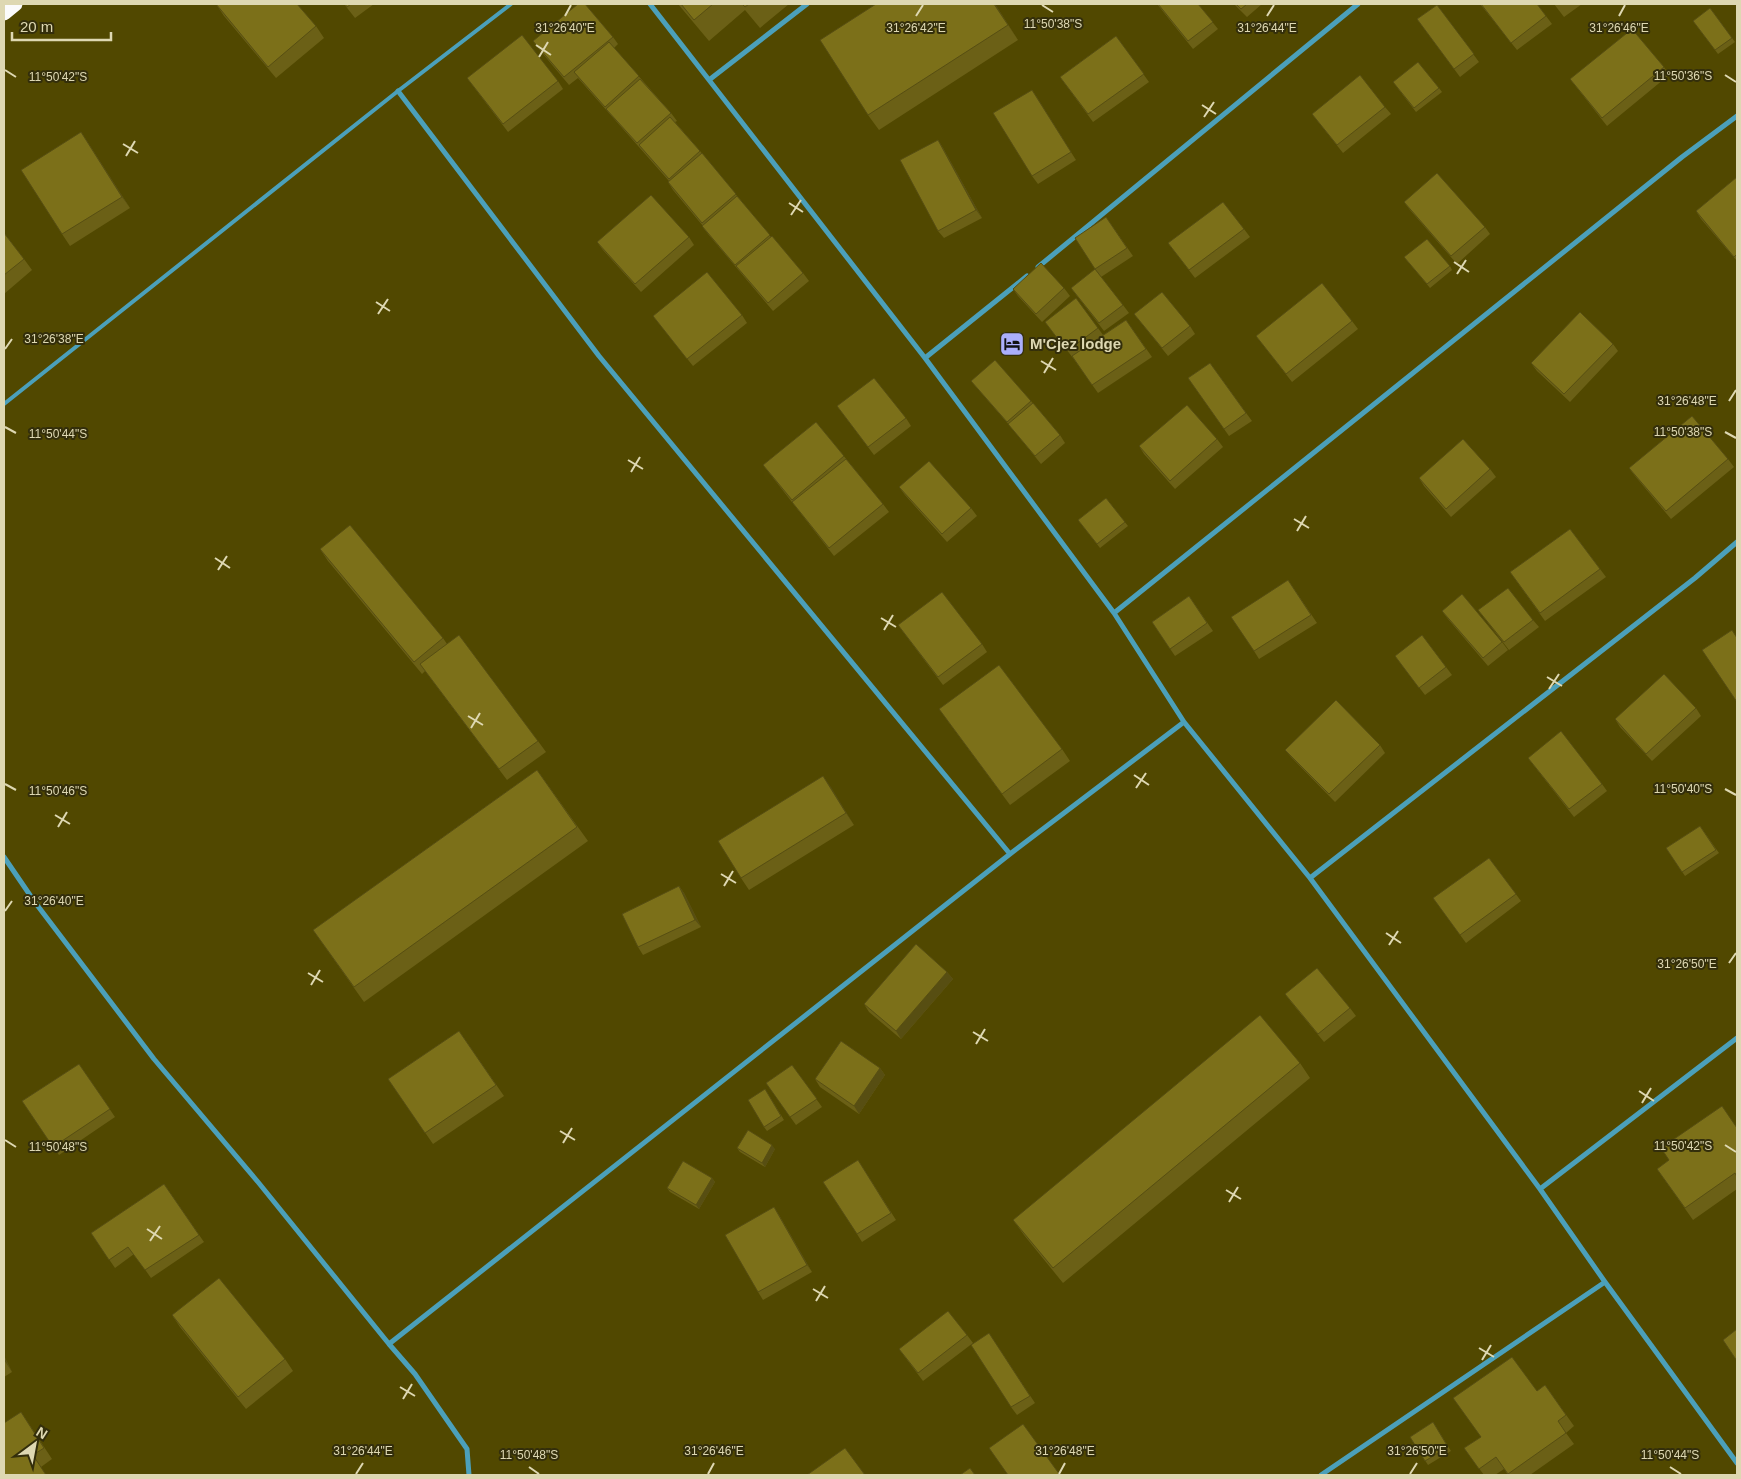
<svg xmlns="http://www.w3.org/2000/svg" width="1741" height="1479" viewBox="0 0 1741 1479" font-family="Arial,sans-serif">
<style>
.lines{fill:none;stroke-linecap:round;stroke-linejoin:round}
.lane{stroke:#4ba0ba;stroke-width:4}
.street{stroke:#4ba0ba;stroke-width:5}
.highway{stroke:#fbfbfb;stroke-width:15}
.wall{fill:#6b6016}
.shaded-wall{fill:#574e12}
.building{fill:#7c7019;stroke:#574e12}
.ticks{fill:none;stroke:#ded8b2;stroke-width:2}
.labels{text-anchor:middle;stroke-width:4;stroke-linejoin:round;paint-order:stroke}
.poi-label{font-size:15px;font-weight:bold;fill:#ded8b2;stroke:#332e0b;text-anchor:start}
.ticks-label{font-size:12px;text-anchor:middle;fill:#ded8b2;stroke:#332e0b;stroke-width:4;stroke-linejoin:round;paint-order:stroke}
</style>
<rect width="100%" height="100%" fill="#514800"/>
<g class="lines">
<path class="lane" d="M 4,404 L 398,91 L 511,4"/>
<path class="street" d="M 650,4 L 925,358 L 1114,613 L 1184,722 L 1310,878 L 1540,1189 L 1605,1282 L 1737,1463
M 709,80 L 807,4
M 398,91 L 599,356 L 1010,854
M 1038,267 L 1358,4
M 925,358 L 1027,276
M 1114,613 L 1682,157 L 1737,116
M 4,857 L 34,901 L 154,1059 L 258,1182 L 389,1344 L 1010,854 L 1184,722
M 1310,878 L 1695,578 L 1737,542
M 1540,1189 L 1737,1038
M 389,1344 L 415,1374 L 467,1449 L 469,1475
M 1321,1475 L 1605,1282"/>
<path class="highway" d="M 4,13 L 15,4"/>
</g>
<path class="wall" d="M 216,4 L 316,26 L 324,38 L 276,78 L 224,16 Z
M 344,4 L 374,4 L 355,18 Z
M 678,4 L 789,4 L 760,28 L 745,10 L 709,41 Z
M 995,4 L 1018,40 L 879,130 L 868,115 Z
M 1157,4 L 1198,4 L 1218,29 L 1193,49 Z
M 1234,4 L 1262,4 L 1247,17 Z
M 1480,4 L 1537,4 L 1552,24 L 1517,50 Z
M 1554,4 L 1582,4 L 1564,17 Z
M 1437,5 L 1479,62 L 1460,77 L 1417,19 Z
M 1710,8 L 1735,42 L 1718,54 L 1693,21 Z
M 1116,36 L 1149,82 L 1093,122 L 1060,77 Z
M 613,37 L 618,44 L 614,48 L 671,113 L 677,121 L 675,122 L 700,151 L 771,237 L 803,273 L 809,281 L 773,311 L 708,234 L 702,226 L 703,226 L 673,190 L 668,182 L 669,181 L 578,78 L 569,85 L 538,48 L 533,41 Z
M 1664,67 L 1669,75 L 1607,126 L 1570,79 Z
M 467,78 L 558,81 L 563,89 L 508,132 Z
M 1396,86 L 1439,88 L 1442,92 L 1416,112 Z
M 1032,90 L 1076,160 L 1038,184 L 1032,176 Z
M 1385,107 L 1391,114 L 1343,153 L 1312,114 Z
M 81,132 L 130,208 L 70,246 L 62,234 Z
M 938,140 L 943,148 L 982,218 L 944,238 L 938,231 Z
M 1737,177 L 1737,261 L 1701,219 L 1696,211 Z
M 1404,202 L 1485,227 L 1490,234 L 1457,264 L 1410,210 Z
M 1106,217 L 1133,256 L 1101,277 L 1095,269 Z
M 1244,229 L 1250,237 L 1195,278 L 1168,243 Z
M 4,233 L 24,259 L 32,270 L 4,294 Z
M 689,237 L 694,245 L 641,292 L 603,250 L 597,242 Z
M 1404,257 L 1450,266 L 1452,270 L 1430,288 Z
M 1064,288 L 1070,296 L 1042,322 L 1018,296 L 1013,289 Z
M 1071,288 L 1123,305 L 1129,313 L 1104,331 Z
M 1134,314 L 1190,326 L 1195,334 L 1168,356 Z
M 742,315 L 747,323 L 693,366 L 653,316 Z
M 1126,320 L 1152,357 L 1098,393 L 1073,358 L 1045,322 L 1098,328 L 1103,335 Z
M 1352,321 L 1358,329 L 1292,382 L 1256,336 Z
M 1613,344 L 1618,351 L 1570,402 L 1537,371 L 1531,363 Z
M 1210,363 L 1252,421 L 1229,436 L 1188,378 Z
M 971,381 L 1031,401 L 1060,435 L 1065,443 L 1041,464 L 1010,426 L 977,388 Z
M 837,406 L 906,418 L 911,426 L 874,455 Z
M 816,422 L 883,504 L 889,512 L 834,556 L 763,465 Z
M 1217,439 L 1223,447 L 1175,489 L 1144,454 L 1139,446 Z
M 1728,459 L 1734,467 L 1671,519 L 1635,476 L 1629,468 Z
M 1490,469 L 1496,477 L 1451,517 L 1424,486 L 1419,478 Z
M 899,487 L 971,508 L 977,516 L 947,542 L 905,495 Z
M 1106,498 L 1128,526 L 1100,548 L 1078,520 Z
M 1570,529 L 1606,577 L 1545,621 L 1510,572 Z
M 320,549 L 443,638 L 447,644 L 538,741 L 546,752 L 507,780 L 425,671 L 422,674 L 328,561 Z
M 1288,580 L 1317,623 L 1259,659 L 1254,651 Z
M 1189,596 L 1213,631 L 1175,656 L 1152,622 Z
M 1478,610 L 1533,620 L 1539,627 L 1509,650 Z
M 1442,611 L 1502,642 L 1508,650 L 1488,666 L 1448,619 Z
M 898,625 L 982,644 L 987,652 L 943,685 Z
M 1401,664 L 1446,667 L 1452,675 L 1425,695 Z
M 1696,708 L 1701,716 L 1652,761 L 1620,727 L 1615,719 Z
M 947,720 L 1062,749 L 1070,761 L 1010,805 Z
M 1380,745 L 1385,753 L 1335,802 L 1291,757 L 1285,750 Z
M 1528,758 L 1602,784 L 1607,791 L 1574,817 Z
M 537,770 L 588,841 L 364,1002 L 313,930 Z
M 823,776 L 854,825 L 749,890 L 741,878 Z
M 1700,826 L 1719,853 L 1685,876 L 1666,848 Z
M 1489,858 L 1521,901 L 1466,943 L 1439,906 Z
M 679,886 L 684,893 L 701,927 L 643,955 L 638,947 Z
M 947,972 L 953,979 L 901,1039 L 869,1012 L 864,1004 Z
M 1285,994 L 1350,1008 L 1356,1016 L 1324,1042 L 1291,1002 Z
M 459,1031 L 504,1096 L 433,1144 L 388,1079 Z
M 1300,1063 L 1310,1078 L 1063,1283 L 1024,1235 L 1013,1220 Z
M 79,1064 L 115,1117 L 59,1155 L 22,1101 Z
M 792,1065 L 822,1107 L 796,1125 L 766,1083 Z
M 880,1068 L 885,1075 L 859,1114 L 820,1087 L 815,1079 Z
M 765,1089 L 784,1120 L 767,1131 L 764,1127 Z
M 1737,1128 L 1737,1189 L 1693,1220 L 1657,1169 Z
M 737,1148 L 775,1149 L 765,1167 L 740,1152 Z
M 863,1168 L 896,1220 L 862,1242 L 857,1234 Z
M 712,1178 L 715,1182 L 699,1209 L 670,1192 L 667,1188 Z
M 164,1184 L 204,1242 L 151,1278 L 134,1254 L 115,1268 L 91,1233 Z
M 774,1207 L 779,1215 L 812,1272 L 763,1300 L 758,1292 Z
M 172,1315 L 285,1359 L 293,1371 L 246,1409 L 180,1327 Z
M 967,1335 L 973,1343 L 923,1381 L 899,1349 Z
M 994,1341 L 1035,1403 L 1017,1415 L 1011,1407 Z
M 4,1356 L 12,1372 L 4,1377 Z
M 1545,1385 L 1574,1426 L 1566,1433 L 1574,1444 L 1530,1475 L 1508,1475 L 1504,1469 L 1495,1475 L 1484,1475 L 1464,1448 L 1481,1437 Z
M 21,1412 L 52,1459 L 41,1467 L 4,1475 Z
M 1433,1422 L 1451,1451 L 1428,1465 L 1410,1437 Z"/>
<path class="shaded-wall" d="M 994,4 L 995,4 L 1018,40 Z
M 1032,90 L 1037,97 L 1076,160 L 1071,152 Z
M 81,132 L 89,144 L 130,208 L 122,197 Z
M 938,140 L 943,148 L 982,218 L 976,210 Z
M 823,776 L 831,787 L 854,825 L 846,813 Z
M 679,886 L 684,893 L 701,927 L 695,920 Z
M 947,972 L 953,979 L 901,1039 L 896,1031 Z
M 880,1068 L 885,1075 L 859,1114 L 854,1106 Z
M 772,1145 L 775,1149 L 765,1167 L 762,1163 Z
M 712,1178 L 715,1182 L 699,1209 L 696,1205 Z
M 774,1207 L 779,1215 L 812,1272 L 807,1265 Z
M 4,1356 L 12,1372 L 4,1360 Z"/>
<path class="building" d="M 216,4 L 297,4 L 316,26 L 268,67 Z
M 345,4 L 351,4 L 347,7 Z
M 578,4 L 585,4 L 613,37 L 564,77 L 533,41 Z
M 681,4 L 713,4 L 694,20 Z
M 742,4 L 749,4 L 745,7 Z
M 876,4 L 994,4 L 1008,25 L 868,115 L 820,40 Z
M 1158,4 L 1198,4 L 1213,22 L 1188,41 Z
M 1236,4 L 1247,4 L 1241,9 Z
M 1481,4 L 1537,4 L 1546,16 L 1511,43 Z
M 1437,5 L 1474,54 L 1454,69 L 1417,19 Z
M 1710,8 L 1732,38 L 1715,50 L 1693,21 Z
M 1632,29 L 1664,67 L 1602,118 L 1570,79 Z
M 522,35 L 558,81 L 503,124 L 467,78 Z
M 1116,36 L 1144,74 L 1088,114 L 1060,77 Z
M 609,42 L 639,76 L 605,107 L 574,72 Z
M 1418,62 L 1439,88 L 1414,108 L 1393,82 Z
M 1360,75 L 1385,107 L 1337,145 L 1312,114 Z
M 640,79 L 671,113 L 637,143 L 606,109 Z
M 1032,90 L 1071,152 L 1032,176 L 993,113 Z
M 670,117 L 700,151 L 669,179 L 639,145 Z
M 81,132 L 122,197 L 62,234 L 21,170 Z
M 938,140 L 976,210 L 938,231 L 900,160 Z
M 702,153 L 736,194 L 702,223 L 668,182 Z
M 1437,173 L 1485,227 L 1451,256 L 1404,202 Z
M 1737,177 L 1737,254 L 1734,257 L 1696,211 Z
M 651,195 L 689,237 L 635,284 L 597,242 Z
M 737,196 L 770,235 L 735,265 L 702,226 Z
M 1223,202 L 1244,229 L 1189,270 L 1168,243 Z
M 1106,217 L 1127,248 L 1095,269 L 1075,238 Z
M 4,233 L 24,259 L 4,275 Z
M 772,236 L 803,273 L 768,303 L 736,266 Z
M 1427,239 L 1450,266 L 1427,284 L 1404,257 Z
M 1041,263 L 1064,288 L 1036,314 L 1013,289 Z
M 1095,269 L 1123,305 L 1099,323 L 1071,288 Z
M 707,272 L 742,315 L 687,359 L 653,316 Z
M 1322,283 L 1352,321 L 1286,374 L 1256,336 Z
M 1162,292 L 1190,326 L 1162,348 L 1134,314 Z
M 1076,298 L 1098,328 L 1067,351 L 1045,322 Z
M 1580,312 L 1613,344 L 1564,394 L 1531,363 Z
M 1126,320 L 1146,349 L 1092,385 L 1072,356 Z
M 995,360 L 1031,401 L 1007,422 L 971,381 Z
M 1210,363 L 1246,413 L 1224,429 L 1188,378 Z
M 874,378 L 906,418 L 868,447 L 837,406 Z
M 1033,403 L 1060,435 L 1035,456 L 1008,424 Z
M 1187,405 L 1217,439 L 1170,481 L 1139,446 Z
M 1692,416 L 1728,459 L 1666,511 L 1629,468 Z
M 816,422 L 844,456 L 792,500 L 763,465 Z
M 1463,439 L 1490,469 L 1446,509 L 1419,478 Z
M 846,459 L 883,504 L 829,548 L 792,502 Z
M 929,461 L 971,508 L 942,534 L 899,487 Z
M 1106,498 L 1125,522 L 1097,544 L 1078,520 Z
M 350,525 L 443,638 L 414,662 L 320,549 Z
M 1570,529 L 1600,569 L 1540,613 L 1510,572 Z
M 1288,580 L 1311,615 L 1254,651 L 1231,617 Z
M 1508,588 L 1533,620 L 1504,642 L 1478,610 Z
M 942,592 L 982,644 L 938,677 L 898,625 Z
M 1462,594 L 1502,642 L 1483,658 L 1442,611 Z
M 1189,596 L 1207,623 L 1170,649 L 1152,622 Z
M 1732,630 L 1737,638 L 1737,702 L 1702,650 Z
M 459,635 L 538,741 L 499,769 L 420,664 Z
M 1422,635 L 1446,667 L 1419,688 L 1395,656 Z
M 999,665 L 1062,749 L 1002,794 L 939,709 Z
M 1664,674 L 1696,708 L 1646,754 L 1615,719 Z
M 1336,700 L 1380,745 L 1329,794 L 1285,750 Z
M 1561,731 L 1602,784 L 1569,809 L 1528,758 Z
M 537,770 L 577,827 L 354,987 L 313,930 Z
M 823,776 L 846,813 L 741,878 L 718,841 Z
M 1700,826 L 1716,850 L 1682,872 L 1666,848 Z
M 1489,858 L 1516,894 L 1460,935 L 1433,898 Z
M 679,886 L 695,920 L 638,947 L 622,914 Z
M 916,944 L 947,972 L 896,1031 L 864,1004 Z
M 1317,968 L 1350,1008 L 1318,1034 L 1285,994 Z
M 1260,1015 L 1300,1063 L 1053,1268 L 1013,1220 Z
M 459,1031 L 496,1085 L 425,1133 L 388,1079 Z
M 841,1041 L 880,1068 L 854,1106 L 815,1079 Z
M 79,1064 L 110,1109 L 53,1147 L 22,1101 Z
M 792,1065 L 817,1099 L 790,1117 L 766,1083 Z
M 765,1089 L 781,1116 L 764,1127 L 748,1100 Z
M 1722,1106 L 1737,1128 L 1737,1177 L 1735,1173 L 1685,1208 L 1657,1169 L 1669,1160 L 1661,1148 Z
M 748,1130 L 772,1145 L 762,1163 L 737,1148 Z
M 858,1160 L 891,1213 L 857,1234 L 823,1182 Z
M 683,1161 L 712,1178 L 696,1205 L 667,1188 Z
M 164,1184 L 199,1235 L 145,1270 L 128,1247 L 109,1260 L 91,1233 Z
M 774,1207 L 807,1265 L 758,1292 L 725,1235 Z
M 219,1278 L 285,1359 L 238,1397 L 172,1315 Z
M 948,1311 L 967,1335 L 918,1373 L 899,1349 Z
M 1737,1329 L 1737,1361 L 1723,1340 Z
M 989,1333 L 1030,1396 L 1011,1407 L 971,1345 Z
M 1512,1357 L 1537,1391 L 1545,1385 L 1566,1415 L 1558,1421 L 1566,1433 L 1508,1474 L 1496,1457 L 1479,1469 L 1464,1448 L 1481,1437 L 1453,1398 Z
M 21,1412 L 44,1448 L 33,1455 L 46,1475 L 4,1475 L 4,1423 Z
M 1433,1422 L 1448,1447 L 1425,1461 L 1410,1437 Z
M 1023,1424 L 1060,1475 L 1008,1475 L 989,1448 Z
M 845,1448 L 865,1475 L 807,1475 Z
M 970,1468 L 975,1475 L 960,1475 Z"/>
<path class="ticks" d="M 1042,5 L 1053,12M 565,16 L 571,5M 916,16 L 923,5M 1267,16 L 1274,5M 1619,16 L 1625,5M 536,45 L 551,55M 539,57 L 548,42M 5,70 L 16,77M 1725,75 L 1736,82M 1202,105 L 1216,114M 1204,117 L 1214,102M 123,144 L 138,153M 126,156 L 135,141M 789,203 L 803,212M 791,215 L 801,200M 1454,262 L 1469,272M 1457,274 L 1466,260M 376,302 L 390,311M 378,314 L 388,299M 5,349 L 12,339M 1041,361 L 1056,370M 1044,373 L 1053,358M 1729,401 L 1736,390M 5,427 L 16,433M 1725,432 L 1736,438M 628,460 L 643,469M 631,472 L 640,457M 1294,519 L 1309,528M 1297,531 L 1306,516M 215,558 L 230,568M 218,570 L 227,556M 881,618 L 896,627M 884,630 L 893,615M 1547,677 L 1562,686M 1549,689 L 1559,674M 468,716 L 483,725M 471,728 L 480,713M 1134,775 L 1149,785M 5,784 L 16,790M 1136,788 L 1146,773M 1725,789 L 1736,795M 55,815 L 70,824M 58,827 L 67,812M 721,874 L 736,883M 724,886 L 733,871M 5,911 L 12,901M 1386,933 L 1401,943M 1389,945 L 1398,931M 1729,963 L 1736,953M 308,973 L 323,982M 311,985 L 320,970M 973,1032 L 988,1041M 976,1044 L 985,1029M 1639,1091 L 1654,1101M 1642,1103 L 1651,1088M 560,1131 L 575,1140M 5,1140 L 16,1147M 563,1143 L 572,1128M 1725,1145 L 1736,1152M 1226,1190 L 1241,1199M 1229,1202 L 1238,1187M 147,1229 L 162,1239M 150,1241 L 160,1226M 813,1289 L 828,1298M 816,1301 L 825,1286M 1479,1348 L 1494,1357M 1482,1360 L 1491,1345M 400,1387 L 415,1396M 403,1399 L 412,1384M 529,1467 L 539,1474M 1670,1467 L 1681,1474M 356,1474 L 363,1463M 708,1474 L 714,1463M 1059,1474 L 1065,1463M 1410,1474 L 1417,1463"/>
<defs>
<symbol id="hotel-square" viewBox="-11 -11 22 22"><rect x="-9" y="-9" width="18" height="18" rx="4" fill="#abaffb" stroke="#332e0b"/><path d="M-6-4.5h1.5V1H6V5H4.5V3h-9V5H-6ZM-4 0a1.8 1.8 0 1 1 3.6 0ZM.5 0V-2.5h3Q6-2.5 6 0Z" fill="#111"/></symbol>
</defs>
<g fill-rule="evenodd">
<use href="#hotel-square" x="998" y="330" width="28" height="28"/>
</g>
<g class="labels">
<g class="poi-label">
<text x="1030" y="349">M'Cjez lodge</text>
</g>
</g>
<g class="ticks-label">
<text x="1053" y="28">11°50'38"S</text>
<text x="565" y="32">31°26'40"E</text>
<text x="916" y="32">31°26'42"E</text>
<text x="1267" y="32">31°26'44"E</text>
<text x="1619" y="32">31°26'46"E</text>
<text x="1683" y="80">11°50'36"S</text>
<text x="58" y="81">11°50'42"S</text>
<text x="54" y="343">31°26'38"E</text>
<text x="1687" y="405">31°26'48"E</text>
<text x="1683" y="436">11°50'38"S</text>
<text x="58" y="438">11°50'44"S</text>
<text x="1683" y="793">11°50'40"S</text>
<text x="58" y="795">11°50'46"S</text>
<text x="54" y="905">31°26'40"E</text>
<text x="1687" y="968">31°26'50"E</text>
<text x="1683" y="1150">11°50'42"S</text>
<text x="58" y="1151">11°50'48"S</text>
<text x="363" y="1455">31°26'44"E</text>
<text x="714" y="1455">31°26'46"E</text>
<text x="1065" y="1455">31°26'48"E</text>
<text x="1417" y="1455">31°26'50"E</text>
<text x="529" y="1459">11°50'48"S</text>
<text x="1670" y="1459">11°50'44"S</text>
</g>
<rect width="1741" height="1479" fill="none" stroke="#ded8b2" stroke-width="10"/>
<g transform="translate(35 1444) rotate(32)" stroke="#332e0b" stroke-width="4" paint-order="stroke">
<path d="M0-4L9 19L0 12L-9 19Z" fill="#ded8b2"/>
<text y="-8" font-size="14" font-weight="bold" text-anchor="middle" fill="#ded8b2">N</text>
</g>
<path d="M12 32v8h99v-8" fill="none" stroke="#ded8b2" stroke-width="2.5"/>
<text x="20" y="32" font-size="15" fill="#ded8b2" stroke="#332e0b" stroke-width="4" paint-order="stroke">20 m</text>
</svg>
